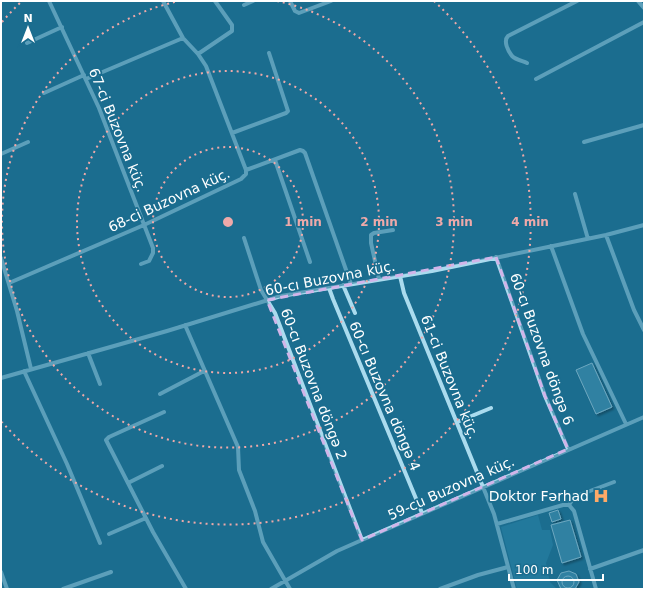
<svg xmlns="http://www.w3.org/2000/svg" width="645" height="590" viewBox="0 0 645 590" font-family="'DejaVu Sans',sans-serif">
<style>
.green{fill:#2b87ab}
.building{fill:#4899b8;stroke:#d0eefa;filter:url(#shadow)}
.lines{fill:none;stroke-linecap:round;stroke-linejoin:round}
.minor{stroke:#aadbee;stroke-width:4}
.marked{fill:none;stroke:#d1b5e9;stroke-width:3;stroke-dasharray:8 5;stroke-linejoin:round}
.ring{fill:none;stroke:#efa9a9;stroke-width:2;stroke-dasharray:2 4}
.labels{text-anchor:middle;stroke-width:3.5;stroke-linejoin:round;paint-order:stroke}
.street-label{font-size:14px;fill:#fff;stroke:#1b6d8f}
.poi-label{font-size:14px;fill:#fff;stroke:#1b6d8f;text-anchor:end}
.centre{fill:#efa9a9;stroke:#1b6d8f;stroke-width:2}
.ring-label{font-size:12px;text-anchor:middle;font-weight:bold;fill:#efa9a9;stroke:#1b6d8f;stroke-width:3.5;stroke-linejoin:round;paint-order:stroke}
</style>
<defs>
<filter id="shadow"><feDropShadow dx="2" dy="2" stdDeviation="1" flood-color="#0009"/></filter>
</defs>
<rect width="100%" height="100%" fill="#1b6d8f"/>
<path class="green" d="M 538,515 L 542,530 L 550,530 L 553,545 L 546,563 L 550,582 L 557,589 L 517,589 L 501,527 Z"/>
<path class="building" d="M 592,363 L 612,407 L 596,414 L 576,370 Z
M 558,510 L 561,519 L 552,522 L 549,513 Z
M 570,520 L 581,557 L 562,563 L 551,525 Z
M 569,571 L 576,574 L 579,582 L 575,589 L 561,589 L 557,580 L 561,573 Z
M562 582a6 6 0 1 1 12 0a6 6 0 1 1-12 0Z"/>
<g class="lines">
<path class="minor" d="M 49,1 L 99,108 L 153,248 L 153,253 L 149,261 L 141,264
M 290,1 L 295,11 L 299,13 L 331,1
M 638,1 L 644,8
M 244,5 L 253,1
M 27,43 L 62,27
M 198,54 L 232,31 L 232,25 L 215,1
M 527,63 C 523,61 516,60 512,56 C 508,51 503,41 508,36 L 577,1
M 86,79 L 183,38
M 536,79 L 644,22
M 44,93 L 84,75
M 232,133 L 286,113 L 288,111 L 269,53
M 584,142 L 644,125
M 1,154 L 28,142
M 275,160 L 310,262
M 246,170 L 300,150 L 303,151 L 305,153 L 351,284
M 575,194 L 588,239
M 606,235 L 634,310 L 644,330
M 244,238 L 261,290 L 275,313 L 362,540
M 551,246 L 583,334 L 626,424
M 496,257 L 545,396 L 568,449
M 1,258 L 17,311 L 31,369
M 400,276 L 404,293 L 494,514 L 514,589
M 379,279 L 371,243 L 371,235 L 374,233 L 393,230
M 9,283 L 144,225 L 241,179 L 246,174 L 246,170 L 206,66 L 198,54 L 183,38 L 163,1
M 343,285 L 355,313
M 329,288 L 333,299 L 422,513
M 185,325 L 238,447 L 239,470 L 255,511 L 263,542 L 290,589
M 88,353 L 100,384
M 24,371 L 67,464 L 100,543
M 1,378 L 167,331 L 281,296 L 432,271 L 606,235 L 644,225
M 160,394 L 204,371
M 164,412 L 109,437 L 106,440 L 153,532 L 186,589
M 457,422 L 491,408
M 128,483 L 162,466
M 569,505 L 574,497 L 614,482
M 497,524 L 563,505 L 569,505 L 574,511 L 596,589
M 109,534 L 146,518
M 590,569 L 644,550
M 1,572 L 7,589
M 63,589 L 111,572
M 271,589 L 337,551 L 362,540 L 644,417
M 440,589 L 478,575 L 508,567"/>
</g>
<path d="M0 0H645V590H0ZM 496,257 L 545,396 L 568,449 L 362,540 L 267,300 Z" fill="#1b6d8f" fill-opacity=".55" fill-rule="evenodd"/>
<path class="marked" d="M 496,257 L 545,396 L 568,449 L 362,540 L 267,300 Z"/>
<g class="ring">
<circle cx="228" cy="222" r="75"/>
<circle cx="228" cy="222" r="151"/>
<path d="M277 1A226 226 0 1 1 179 1"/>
<path d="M2 22A302 302 0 0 1 22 1M434 1A302 302 0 1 1 2 422"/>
</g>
<defs>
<symbol id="hospital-bare" viewBox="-9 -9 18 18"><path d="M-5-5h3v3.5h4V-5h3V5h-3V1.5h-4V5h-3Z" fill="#ffaa67" stroke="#1b6d8f" stroke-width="2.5" paint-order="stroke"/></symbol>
</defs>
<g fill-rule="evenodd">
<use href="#hospital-bare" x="590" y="485" width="22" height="22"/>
</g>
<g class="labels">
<g class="street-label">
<text transform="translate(118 130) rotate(68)" y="5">67-ci Buzovna küç.</text>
<text transform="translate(169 200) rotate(-25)" y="5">68-ci Buzovna küç.</text>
<text transform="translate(330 278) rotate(-11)" y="5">60-cı Buzovna küç.</text>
<text transform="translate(542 349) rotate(70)" y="5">60-cı Buzovna döngə 6</text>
<text transform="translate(450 377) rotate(68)" y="5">61-ci Buzovna küç.</text>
<text transform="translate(314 384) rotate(69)" y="5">60-cı Buzovna döngə 2</text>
<text transform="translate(385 396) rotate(67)" y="5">60-cı Buzovna döngə 4</text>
<text transform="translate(451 488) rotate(-24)" y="5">59-cu Buzovna küç.</text>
</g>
<g class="poi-label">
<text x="589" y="501">Doktor Fərhad</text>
</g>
</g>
<circle cx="228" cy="222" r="6" class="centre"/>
<g class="ring-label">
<text x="303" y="226">1 min</text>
<text x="379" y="226">2 min</text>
<text x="454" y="226">3 min</text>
<text x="530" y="226">4 min</text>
</g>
<rect width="645" height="590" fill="none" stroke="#ffffff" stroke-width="4"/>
<g transform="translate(28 28)" stroke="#1b6d8f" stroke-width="3" paint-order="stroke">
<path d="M0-3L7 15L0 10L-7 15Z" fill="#ffffff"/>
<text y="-6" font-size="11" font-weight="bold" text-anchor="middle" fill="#ffffff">N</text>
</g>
<path d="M509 574v6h94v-6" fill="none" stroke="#ffffff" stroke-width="2"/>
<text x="515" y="574" font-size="12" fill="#ffffff" stroke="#1b6d8f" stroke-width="3" paint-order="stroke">100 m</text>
</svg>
